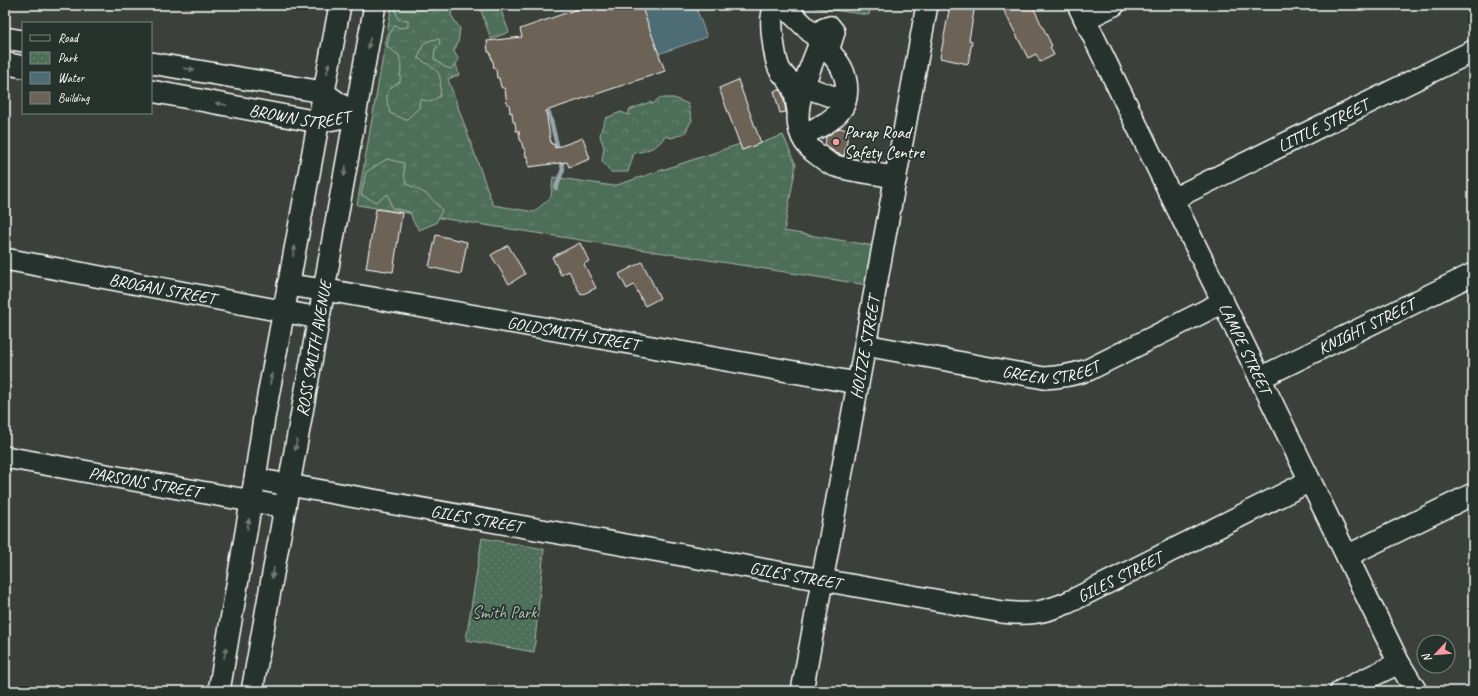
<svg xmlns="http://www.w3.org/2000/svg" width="1478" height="696" viewBox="0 0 1478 696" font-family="Caveat,sans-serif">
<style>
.grass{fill:url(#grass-tufts);stroke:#a6b6ac}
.forest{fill:url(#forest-crowns);stroke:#a6b6ac}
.park{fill:url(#park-dots);stroke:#a6b6ac}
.garden{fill:#4e6e58;stroke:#a6b6ac}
.water{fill:#4e6c74;stroke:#95a7ac}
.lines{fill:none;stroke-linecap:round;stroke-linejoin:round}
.stream{stroke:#95a7ac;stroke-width:4.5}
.building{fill:#6d6257;stroke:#fff}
.minor-casing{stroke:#fff;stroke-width:24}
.minor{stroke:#26332d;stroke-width:21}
.oneway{fill:#727a76}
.poi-dot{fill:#ff9aa2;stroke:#26332d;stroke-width:1.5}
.labels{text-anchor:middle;stroke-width:3.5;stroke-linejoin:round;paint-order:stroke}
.street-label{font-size:17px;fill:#fff;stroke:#26332d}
.poi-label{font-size:17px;fill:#fff;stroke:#26332d;text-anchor:start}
.park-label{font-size:17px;fill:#afbeb4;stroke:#26332d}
</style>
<defs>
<pattern id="grass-tufts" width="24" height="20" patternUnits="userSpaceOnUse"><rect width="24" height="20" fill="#4e6e58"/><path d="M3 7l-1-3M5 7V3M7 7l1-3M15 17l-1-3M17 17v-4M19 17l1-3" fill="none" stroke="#698471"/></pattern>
<pattern id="forest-crowns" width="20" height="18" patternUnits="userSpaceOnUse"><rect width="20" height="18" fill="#4e6e58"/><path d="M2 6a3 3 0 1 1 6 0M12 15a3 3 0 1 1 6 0" fill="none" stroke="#698471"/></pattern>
<pattern id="park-dots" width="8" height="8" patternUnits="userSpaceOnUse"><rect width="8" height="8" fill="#4e6e58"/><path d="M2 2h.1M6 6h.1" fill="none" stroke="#698471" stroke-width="1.8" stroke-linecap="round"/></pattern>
</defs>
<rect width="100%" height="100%" fill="#3b413a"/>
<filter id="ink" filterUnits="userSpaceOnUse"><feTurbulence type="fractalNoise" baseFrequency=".025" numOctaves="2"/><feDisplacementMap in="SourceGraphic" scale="8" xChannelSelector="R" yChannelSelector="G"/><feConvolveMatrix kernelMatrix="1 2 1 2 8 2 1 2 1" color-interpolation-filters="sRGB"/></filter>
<g filter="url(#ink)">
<path class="grass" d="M 392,5 L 440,5 L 459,75 L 448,79 L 493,205 L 534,212 L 551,197 L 553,177 L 614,186 L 740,144 L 742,150 L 783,135 L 796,165 L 784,231 L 875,246 L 868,285 L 357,205 Z
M 479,5 L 499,5 L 509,32 L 491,39 Z"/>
<path class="forest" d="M 394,5 L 453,5 L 451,15 L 460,29 L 458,42 L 454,52 L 459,60 L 451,69 L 445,67 L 434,59 L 435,49 L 440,45 L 439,39 L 431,40 L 424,43 L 418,58 C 439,72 442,69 440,96 L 431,102 L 420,99 L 419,108 L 406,120 L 390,113 C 386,97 383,90 400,82 L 401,66 L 399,55 L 387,47 L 389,35 L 395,25 L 399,28 L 408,27 L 408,20 L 398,19 Z
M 659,98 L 674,98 L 688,104 L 692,120 L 685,133 L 672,138 L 665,136 C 659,147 647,151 634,153 L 628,172 L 611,172 L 602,161 L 604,147 L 600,136 L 602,127 L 606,118 L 621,112 L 629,115 L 629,110 L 650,102 L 653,104 Z
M 387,159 L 404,163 C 404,190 407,182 426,194 C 432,198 437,205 442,210 L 436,223 L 419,230 L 413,221 L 410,212 L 392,208 L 388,194 L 376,202 L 361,195 L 366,172 Z"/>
<path class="park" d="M 482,538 L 544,549 L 534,652 L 466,640 Z"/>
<path class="garden" d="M 795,5 L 871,5 L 869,15 Z"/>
<path class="water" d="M 627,5 L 695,5 L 707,37 L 598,75 Z"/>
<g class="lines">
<path class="stream" d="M 549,113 L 563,169 L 556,188"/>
</g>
<path class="building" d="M 589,5 L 641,5 L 665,71 L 546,111 L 551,144 L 554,144 L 555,148 L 583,138 L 590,159 L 569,167 L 567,162 L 529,167 L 528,157 L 526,157 L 525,149 L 523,148 L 521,140 L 520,140 L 519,131 L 516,131 L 515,122 L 513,122 L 512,112 L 510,113 L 509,104 L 507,104 L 505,89 L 501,87 L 499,78 L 497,78 L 496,69 L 494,69 L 493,61 L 492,61 L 490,52 L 488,52 L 487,41 L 522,37 L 520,29 Z
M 950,5 L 975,5 L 969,40 L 972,41 L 968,64 L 940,58 Z
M 1001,5 L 1032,5 L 1052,46 L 1050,47 L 1054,55 L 1040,62 L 1036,54 L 1028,58 Z
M 738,80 L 761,143 L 742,150 L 719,88 Z
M 780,90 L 783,96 L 786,112 L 780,113 L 774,91 Z
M 839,128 L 849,130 L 844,156 L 836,153 L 825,145 L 826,137 Z
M 376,209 L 402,213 L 393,272 L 366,268 Z
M 436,235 L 467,242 L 461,274 L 429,267 Z
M 580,243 L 589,261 L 584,264 L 596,288 L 581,295 L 569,271 L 561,275 L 552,257 Z
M 508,245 L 525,274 L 509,284 L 491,255 Z
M 642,262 L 660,298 L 645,306 L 634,285 L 627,289 L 619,274 Z"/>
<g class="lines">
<defs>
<g id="minor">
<path id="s1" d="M 1078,5 L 1399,663 L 1416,691"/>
<path d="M 1085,19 L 1114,5"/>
<path d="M 5,38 L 23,41"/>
<path d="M 821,41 L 824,29 L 830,27 L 834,32 L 830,45"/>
<path d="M 819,45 C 807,79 779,128 818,155 C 824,159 828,164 836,166 C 855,172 876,173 896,178"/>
<path d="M 5,63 L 23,67"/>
<path d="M 151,63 L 323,92 L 355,115"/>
<path d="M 791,82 L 845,101"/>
<path id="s2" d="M 151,91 L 318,122 L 355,115"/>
<path d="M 798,110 C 796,101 796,91 790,83 C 787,77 782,75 779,68 C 775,59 769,21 773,13 C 777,9 782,7 788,10 L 821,42"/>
<path d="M 802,135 C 815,129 830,123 839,112 C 850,100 848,80 841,67 C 838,61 832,55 828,50"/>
<path id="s3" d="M 1173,199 L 1473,51"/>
<path id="s4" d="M 5,259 L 319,318"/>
<path id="s5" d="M 288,285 L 338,292 L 857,383"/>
<path id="s6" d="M 865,345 L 1044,378 C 1060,377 1073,375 1088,370 L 1223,302"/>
<path id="s7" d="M 1260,378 L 1473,274"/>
<path id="s8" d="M 5,457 L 285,507"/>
<path id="s9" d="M 255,479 L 1002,612 C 1029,615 1042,613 1067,603 L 1310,481"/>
<path d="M 1347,556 L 1473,494"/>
<path d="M 219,691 L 255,479 L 264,418 L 340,5"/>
<path id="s10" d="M 252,691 L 375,5"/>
<path id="s11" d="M 802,691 L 927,5"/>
<path d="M 1341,691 L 1399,663"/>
</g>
</defs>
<use href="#minor" class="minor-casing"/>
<use href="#minor" class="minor"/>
</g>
<defs><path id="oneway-solid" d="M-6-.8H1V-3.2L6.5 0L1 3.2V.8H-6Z"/></defs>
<g class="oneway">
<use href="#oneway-solid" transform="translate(369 43) rotate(100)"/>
<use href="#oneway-solid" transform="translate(328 68) rotate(-79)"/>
<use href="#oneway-solid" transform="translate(189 69) rotate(10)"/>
<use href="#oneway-solid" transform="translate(221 104) rotate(-169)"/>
<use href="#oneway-solid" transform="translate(345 171) rotate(100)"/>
<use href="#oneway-solid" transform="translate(294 251) rotate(-80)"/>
<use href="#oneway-solid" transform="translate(271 379) rotate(-80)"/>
<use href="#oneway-solid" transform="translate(296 445) rotate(100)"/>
<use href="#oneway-solid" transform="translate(248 524) rotate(-80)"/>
<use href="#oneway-solid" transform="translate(273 573) rotate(100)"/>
<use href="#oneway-solid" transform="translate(225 653) rotate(-80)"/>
</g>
</g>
<circle class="poi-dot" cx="836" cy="142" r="4"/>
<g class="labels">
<g class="street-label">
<text dy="6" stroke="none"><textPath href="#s2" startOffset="151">BROWN STREET</textPath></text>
<text dy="6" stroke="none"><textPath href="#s3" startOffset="167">LITTLE STREET</textPath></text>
<text dy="6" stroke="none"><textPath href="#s4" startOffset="160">BROGAN STREET</textPath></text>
<text dy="6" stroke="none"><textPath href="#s7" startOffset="118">KNIGHT STREET</textPath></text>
<text dy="6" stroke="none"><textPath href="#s5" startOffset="289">GOLDSMITH STREET</textPath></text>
<text dy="6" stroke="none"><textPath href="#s10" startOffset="348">ROSS SMITH AVENUE</textPath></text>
<text dy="6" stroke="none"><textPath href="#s11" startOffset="349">HOLTZE STREET</textPath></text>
<text dy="6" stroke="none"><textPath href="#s1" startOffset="382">LAMPE STREET</textPath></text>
<text dy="6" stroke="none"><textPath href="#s6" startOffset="189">GREEN STREET</textPath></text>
<text dy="6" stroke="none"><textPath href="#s8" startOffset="142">PARSONS STREET</textPath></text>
<text dy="6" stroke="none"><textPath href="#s9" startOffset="225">GILES STREET</textPath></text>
<text dy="6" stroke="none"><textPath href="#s9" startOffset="549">GILES STREET</textPath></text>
<text dy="6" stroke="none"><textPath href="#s9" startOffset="884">GILES STREET</textPath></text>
</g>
<g class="poi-label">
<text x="844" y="138">Parap Road<tspan x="844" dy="20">Safety Centre</tspan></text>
</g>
<g class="park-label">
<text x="504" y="618">Smith Park</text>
</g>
</g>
<rect width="1478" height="696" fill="none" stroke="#26332d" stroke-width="20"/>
<rect x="10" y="10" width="1458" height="676" fill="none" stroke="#fff" stroke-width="1.5" filter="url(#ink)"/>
<rect x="22" y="22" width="130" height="92" fill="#26332d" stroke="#7d8581"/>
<rect x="30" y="35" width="20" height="6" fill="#26332d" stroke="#7d8581"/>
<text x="58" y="42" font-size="12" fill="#ffffff">Road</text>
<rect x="30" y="52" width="20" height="12" fill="url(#park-dots)" stroke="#7d8581"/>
<text x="58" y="62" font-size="12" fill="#ffffff">Park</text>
<rect x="30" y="72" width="20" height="12" fill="#4e6c74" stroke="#7d8581"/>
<text x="58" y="82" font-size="12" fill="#ffffff">Water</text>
<rect x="30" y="92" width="20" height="12" fill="#6d6257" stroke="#7d8581"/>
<text x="58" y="102" font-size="12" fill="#ffffff">Building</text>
<g transform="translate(1436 654) rotate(244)"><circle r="19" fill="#26332d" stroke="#7d8581"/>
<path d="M0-3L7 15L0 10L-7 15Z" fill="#ff9aa2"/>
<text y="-6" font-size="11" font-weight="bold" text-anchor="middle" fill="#ffffff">N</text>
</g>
</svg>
